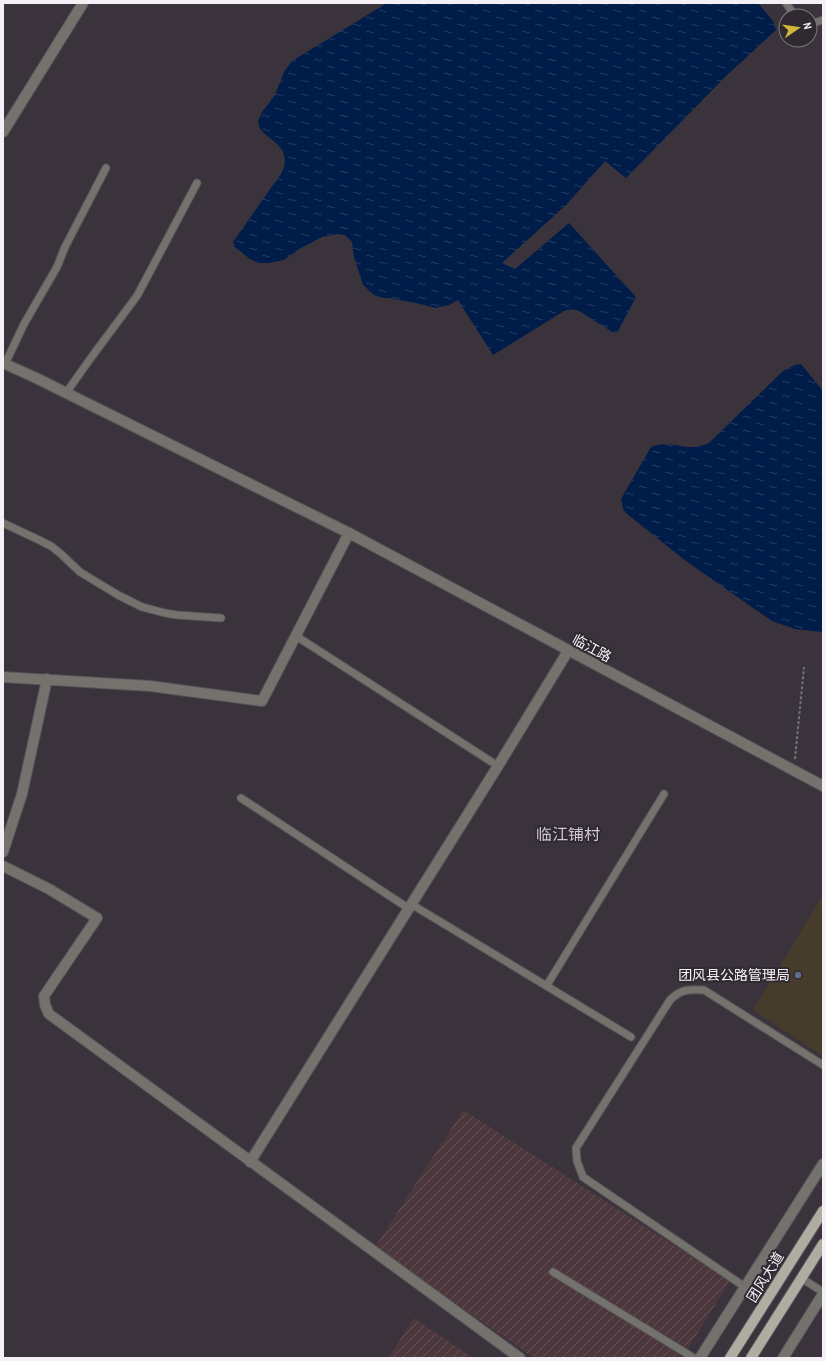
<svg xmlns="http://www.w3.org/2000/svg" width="826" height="1361" viewBox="0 0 826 1361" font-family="'Archivo Narrow','Noto Sans SC',sans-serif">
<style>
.commercial{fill:#463c2c}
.industrial{fill:url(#industrial-furrows)}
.water{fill:url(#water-ripples)}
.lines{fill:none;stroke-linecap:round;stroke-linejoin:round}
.service-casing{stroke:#58515a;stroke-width:9}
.minor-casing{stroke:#58515a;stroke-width:12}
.tertiary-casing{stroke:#58515a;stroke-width:12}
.primary-casing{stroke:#58515a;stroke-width:12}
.path{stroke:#777179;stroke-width:2;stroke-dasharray:3 2;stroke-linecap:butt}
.service{stroke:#73726c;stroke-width:7}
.minor{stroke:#73726c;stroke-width:10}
.tertiary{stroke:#73726c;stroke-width:10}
.primary{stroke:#afaca1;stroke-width:10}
.service-dot{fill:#5c6f8a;stroke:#302932;stroke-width:1.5}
.labels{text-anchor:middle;stroke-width:4;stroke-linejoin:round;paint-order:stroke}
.street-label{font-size:14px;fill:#f5f0f6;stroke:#302932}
.poi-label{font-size:14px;fill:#f5f0f6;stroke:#302932;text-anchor:end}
.quarter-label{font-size:16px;fill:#cfc7d2;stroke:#302932}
</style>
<defs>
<pattern id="industrial-furrows" width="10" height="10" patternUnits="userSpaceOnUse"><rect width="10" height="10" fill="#4c373d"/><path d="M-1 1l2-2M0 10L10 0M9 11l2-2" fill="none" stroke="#66545a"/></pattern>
<pattern id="water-ripples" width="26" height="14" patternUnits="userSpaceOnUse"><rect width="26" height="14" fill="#001c48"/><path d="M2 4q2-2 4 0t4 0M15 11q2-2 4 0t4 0" fill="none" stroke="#263d63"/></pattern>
</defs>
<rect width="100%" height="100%" fill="#3a333c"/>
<path class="commercial" d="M 823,895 L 823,1056 L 753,1010 Z"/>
<path class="industrial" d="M 463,1110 L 730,1281 L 682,1358 L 534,1358 L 375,1247 Z
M 414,1318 L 474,1358 L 388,1358 Z"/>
<path class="water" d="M 387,3 L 758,3 L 773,21 L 776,30 L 726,76 L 626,178 L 605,161 L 566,205 L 502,263 L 515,269 L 569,223 L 636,297 L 618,331 L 614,333 L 579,311 C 573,309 569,310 564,311 L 493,355 L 458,300 L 449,305 L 435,308 L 416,303 L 389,298 L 383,298 L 374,295 L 363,285 L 354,257 L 352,242 L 345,235 L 337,234 L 322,237 L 299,249 L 284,260 L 269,263 L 259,263 L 250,259 L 235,247 L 233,242 L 273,185 C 284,173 291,157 277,144 C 272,139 265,135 261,130 C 259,128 259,124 258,121 L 262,112 L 275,95 L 284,72 L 292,61 Z
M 801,364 L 823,391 L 823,632 L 795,629 L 772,621 L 686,561 L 627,514 L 623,509 L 621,499 L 651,447 C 668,440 677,447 693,447 C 699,447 704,445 709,443 L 783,371 L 795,365 Z"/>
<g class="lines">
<defs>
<path id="service" d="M 786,3 L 795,16
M 810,24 L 823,20
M 5,364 L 24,324 L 57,267 L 65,247 L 106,168
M 66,393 L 93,355 L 137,296 L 197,183
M 3,523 L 39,540 L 51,546 L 61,554 L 80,572 L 118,595 L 142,607 L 165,613 L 177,615 L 221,618
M 296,636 L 498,766
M 241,798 L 408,908
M 411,904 L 631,1037
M 547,985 L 664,794
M 553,1272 L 694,1358
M 801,1278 L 823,1292
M 745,1287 L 583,1177 L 577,1161 L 576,1148 L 670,1000 C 681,989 689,989 704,990 L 823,1065"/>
<path id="minor" d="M 3,132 L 83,3
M 3,363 L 34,377 L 349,533 L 262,701 L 150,686 L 3,677
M 3,852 L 22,794 L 47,679
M 3,866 L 49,889 L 97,918 L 44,996 L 45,1005 L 49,1014 L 520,1358
M 250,1162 L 498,766 L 568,651
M 700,1358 L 823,1164
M 783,1358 L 823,1294"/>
<path id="tertiary" d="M 349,533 L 823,786"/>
<path id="primary" d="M 730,1358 L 823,1211
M 751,1358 L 823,1244"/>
</defs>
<use href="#service" class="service-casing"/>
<use href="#minor" class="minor-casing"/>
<use href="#tertiary" class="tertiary-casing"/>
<use href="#primary" class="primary-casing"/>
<path class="path" d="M 795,759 L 804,667"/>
<use href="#service" class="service"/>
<use href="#minor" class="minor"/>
<use href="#tertiary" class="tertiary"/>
<use href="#primary" class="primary"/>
</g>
<circle class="service-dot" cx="798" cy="975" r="4"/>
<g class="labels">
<g class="street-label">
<text transform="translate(592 648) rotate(28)" y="5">临江路</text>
<text transform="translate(765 1277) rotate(-58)" y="5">团风大道</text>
</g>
<g class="poi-label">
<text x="790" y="980">团风县公路管理局</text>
</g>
<g class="quarter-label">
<text x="568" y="840">临江铺村</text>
</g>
</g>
<rect width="826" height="1361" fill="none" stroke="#f5f0f6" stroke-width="8"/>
<g transform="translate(798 28) rotate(77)"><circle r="19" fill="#302932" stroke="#7f7980"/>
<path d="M0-3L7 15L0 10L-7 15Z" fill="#d3b635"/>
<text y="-6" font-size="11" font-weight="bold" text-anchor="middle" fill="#f5f0f6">N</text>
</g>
</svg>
